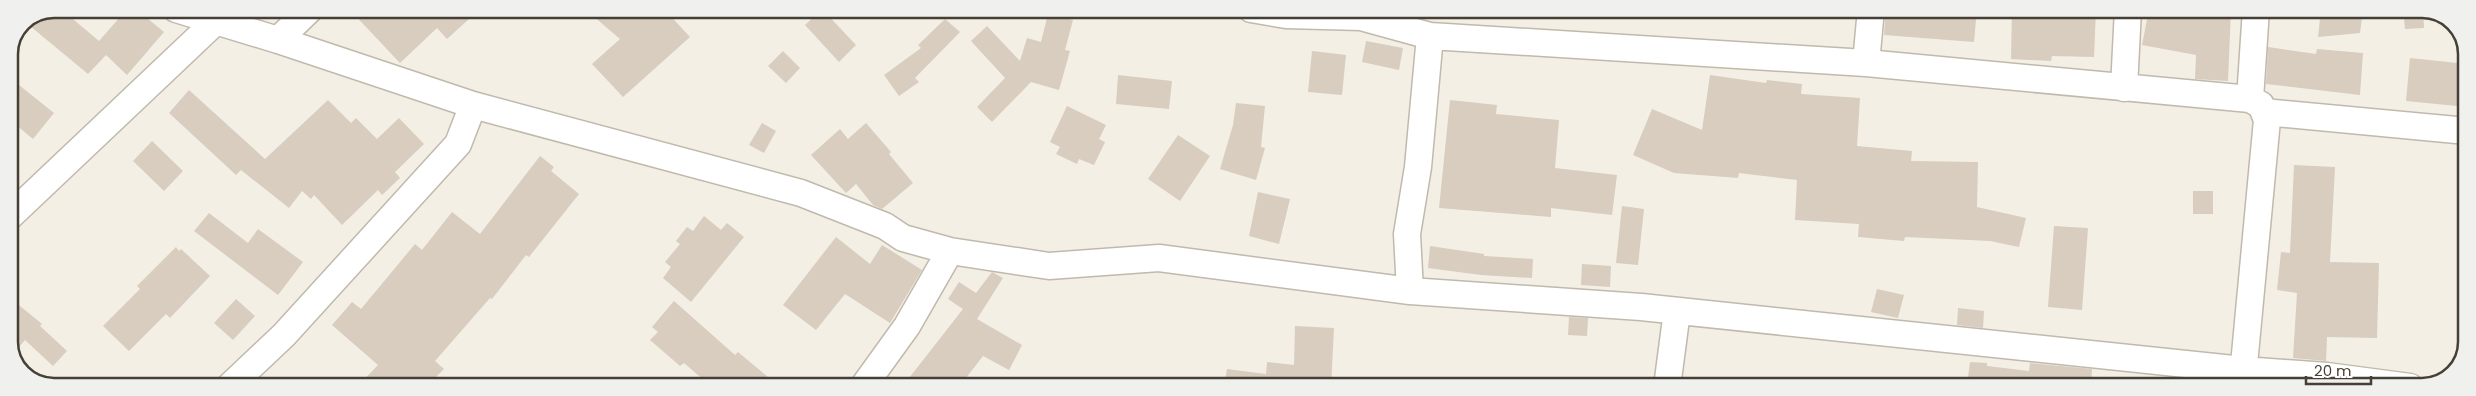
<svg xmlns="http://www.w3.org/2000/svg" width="2476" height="396" viewBox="0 0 2476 396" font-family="Poppins,sans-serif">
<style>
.building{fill:#d8cdbe}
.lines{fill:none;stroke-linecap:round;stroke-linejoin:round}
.street-casing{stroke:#c1b9ab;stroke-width:29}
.street{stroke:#fff;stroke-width:26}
.rim{fill:none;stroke:#453f35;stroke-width:2.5}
</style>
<rect width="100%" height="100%" fill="#f3efe5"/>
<path class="building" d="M 54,9 L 61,9 L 99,41 L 127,9 L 136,9 L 164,32 L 127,75 L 106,55 L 88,74 L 24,21 Z
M 349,9 L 480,9 L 447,39 L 437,28 L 400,63 Z
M 585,9 L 664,9 L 690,37 L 623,97 L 592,64 L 620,39 Z
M 822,9 L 856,45 L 839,62 L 805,25 Z
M 1886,9 L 1977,9 L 1974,42 L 1884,35 Z
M 2012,9 L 2096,9 L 2094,57 L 2052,56 L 2051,61 L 2011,59 Z
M 2149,9 L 2231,9 L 2228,81 L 2195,79 L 2196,55 L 2142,45 Z
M 2321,9 L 2363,9 L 2360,33 L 2318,37 Z
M 2403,9 L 2423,9 L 2424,28 L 2405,29 Z
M 1048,14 L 1073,20 L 1065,50 L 1070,51 L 1059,90 L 1031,82 L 992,122 L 977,107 L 1005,78 L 971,41 L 987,26 L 1020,61 L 1027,38 L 1041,42 Z
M 945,19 L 960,32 L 915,78 L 919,82 L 899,96 L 884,75 L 921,48 L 918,45 Z
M 1366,41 L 1403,48 L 1399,70 L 1362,62 Z
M 2268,47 L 2316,54 L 2317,49 L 2363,53 L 2360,95 L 2266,84 Z
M 783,51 L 800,68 L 786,83 L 768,66 Z
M 1312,51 L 1346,55 L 1342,95 L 1308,92 Z
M 2410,58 L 2467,64 L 2467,107 L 2406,101 Z
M 1118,75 L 1172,81 L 1169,109 L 1116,104 Z
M 1710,75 L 1766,83 L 1767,80 L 1802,84 L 1801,94 L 1860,98 L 1857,146 L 1912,151 L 1911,161 L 1978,162 L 1977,207 L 2026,218 L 2019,247 L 1990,241 L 1905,237 L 1904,241 L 1858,237 L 1859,224 L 1795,220 L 1797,180 L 1739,173 L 1738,178 L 1674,173 L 1633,155 L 1652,109 L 1702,130 Z
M 9,77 L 54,113 L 33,139 L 9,119 Z
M 189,90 L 265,159 L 328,100 L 351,123 L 356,118 L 377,139 L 399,118 L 424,144 L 395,172 L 400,178 L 382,195 L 378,190 L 342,225 L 314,195 L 311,199 L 302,191 L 289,208 L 241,170 L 236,175 L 169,113 Z
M 1450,100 L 1497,105 L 1496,114 L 1559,120 L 1555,168 L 1617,175 L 1612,215 L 1551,208 L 1551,217 L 1439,208 Z
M 1236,103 L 1265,106 L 1261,147 L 1265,148 L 1256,180 L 1220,169 L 1233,125 Z
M 1067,106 L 1106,125 L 1099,139 L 1105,142 L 1094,165 L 1079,159 L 1077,164 L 1056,154 L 1060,147 L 1050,142 Z
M 762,123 L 776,131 L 764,153 L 749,145 Z
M 866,123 L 891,152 L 889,154 L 913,183 L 882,209 L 873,205 L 856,184 L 846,193 L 811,155 L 840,129 L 848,139 Z
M 1178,135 L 1210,156 L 1180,201 L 1148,179 Z
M 152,141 L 183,171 L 164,191 L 133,161 Z
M 540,156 L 554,167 L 551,171 L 579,194 L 529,257 L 526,255 L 492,299 L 490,298 L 435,361 L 444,369 L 426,387 L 357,387 L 378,365 L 332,325 L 352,302 L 361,309 L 415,244 L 422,250 L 452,212 L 480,234 Z
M 2294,165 L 2335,167 L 2330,262 L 2379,263 L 2377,338 L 2327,337 L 2326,361 L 2293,358 L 2297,293 L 2277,290 L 2281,252 L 2290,253 Z
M 2193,191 L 2213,191 L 2213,214 L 2193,214 Z
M 1258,192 L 1290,199 L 1279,244 L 1249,236 Z
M 1622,206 L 1644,209 L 1638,265 L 1616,263 Z
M 209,213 L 248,243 L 258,229 L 303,262 L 278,295 L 194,231 Z
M 704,216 L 721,230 L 727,223 L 744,237 L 691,302 L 663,278 L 671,267 L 665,262 L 680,244 L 676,241 L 687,227 L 693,231 Z
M 2054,226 L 2088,228 L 2082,310 L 2048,307 Z
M 836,237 L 870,264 L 882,245 L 922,270 L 890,323 L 845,294 L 816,330 L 783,305 Z
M 1430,246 L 1484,254 L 1484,256 L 1533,259 L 1532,278 L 1481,275 L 1428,268 Z
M 176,247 L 179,251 L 181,249 L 210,276 L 170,318 L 166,314 L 129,351 L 103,326 L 140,289 L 137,286 Z
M 1582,264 L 1611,266 L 1610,287 L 1581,285 Z
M 992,272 L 1003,278 L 977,319 L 1022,345 L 1009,370 L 983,356 L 959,387 L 902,387 L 963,309 L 948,299 L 959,282 L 976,293 Z
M 1877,289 L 1904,295 L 1898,318 L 1871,312 Z
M 9,297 L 42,324 L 40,326 L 67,351 L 53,366 L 25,340 L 12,355 L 9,348 Z
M 236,299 L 255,316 L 233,340 L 214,323 Z
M 674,301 L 735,355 L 738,352 L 780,387 L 712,387 L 684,363 L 680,366 L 650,340 L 658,332 L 652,327 Z
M 1958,308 L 1984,311 L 1983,328 L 1957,325 Z
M 1569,317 L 1588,318 L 1587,336 L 1568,335 Z
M 1295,326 L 1334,328 L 1331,387 L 1224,387 L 1227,369 L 1266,374 L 1267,362 L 1294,365 Z
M 1970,362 L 1987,363 L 1987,366 L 2029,371 L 2030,363 L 2092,369 L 2091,385 L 2072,383 L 2072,387 L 1989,387 L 1967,385 Z"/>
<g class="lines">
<defs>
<path id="street" d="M 176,9 L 278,40 L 473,105 L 801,193 L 885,226 L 903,238 L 950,251 L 1049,266 L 1159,258 L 1410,291 L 1641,307 L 2243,370 L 2327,376 L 2410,387
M 1251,9 L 1286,15 L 1361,17 L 1430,36 L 1418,167 L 1407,234 L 1410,291
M 1430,36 L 1866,63 L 2250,99 L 2261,105 L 2267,120 L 2242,386
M 278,40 L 310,9
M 1866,63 L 1871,9
M 2124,88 L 2128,9
M 2250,99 L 2256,9
M 2264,112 L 2467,131
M 9,217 L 215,22
M 229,387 L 284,335 L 458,144 L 473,105
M 863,387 L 907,326 L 950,251
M 1667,387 L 1677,311"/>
</defs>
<use href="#street" class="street-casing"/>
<use href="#street" class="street"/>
</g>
<path d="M0 0H2476V396H0ZM54 18H2422A36 36 0 0 1 2458 54V342A36 36 0 0 1 2422 378H54A36 36 0 0 1 18 342V54A36 36 0 0 1 54 18Z" fill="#f0f0ef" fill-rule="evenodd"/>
<path class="rim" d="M54 18H2422A36 36 0 0 1 2458 54V342A36 36 0 0 1 2422 378H54A36 36 0 0 1 18 342V54A36 36 0 0 1 54 18Z"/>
<path d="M2306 376v8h65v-8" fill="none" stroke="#453f35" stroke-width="2.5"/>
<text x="2314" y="376" font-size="15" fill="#453f35" stroke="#ffffff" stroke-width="4" paint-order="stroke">20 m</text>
</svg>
